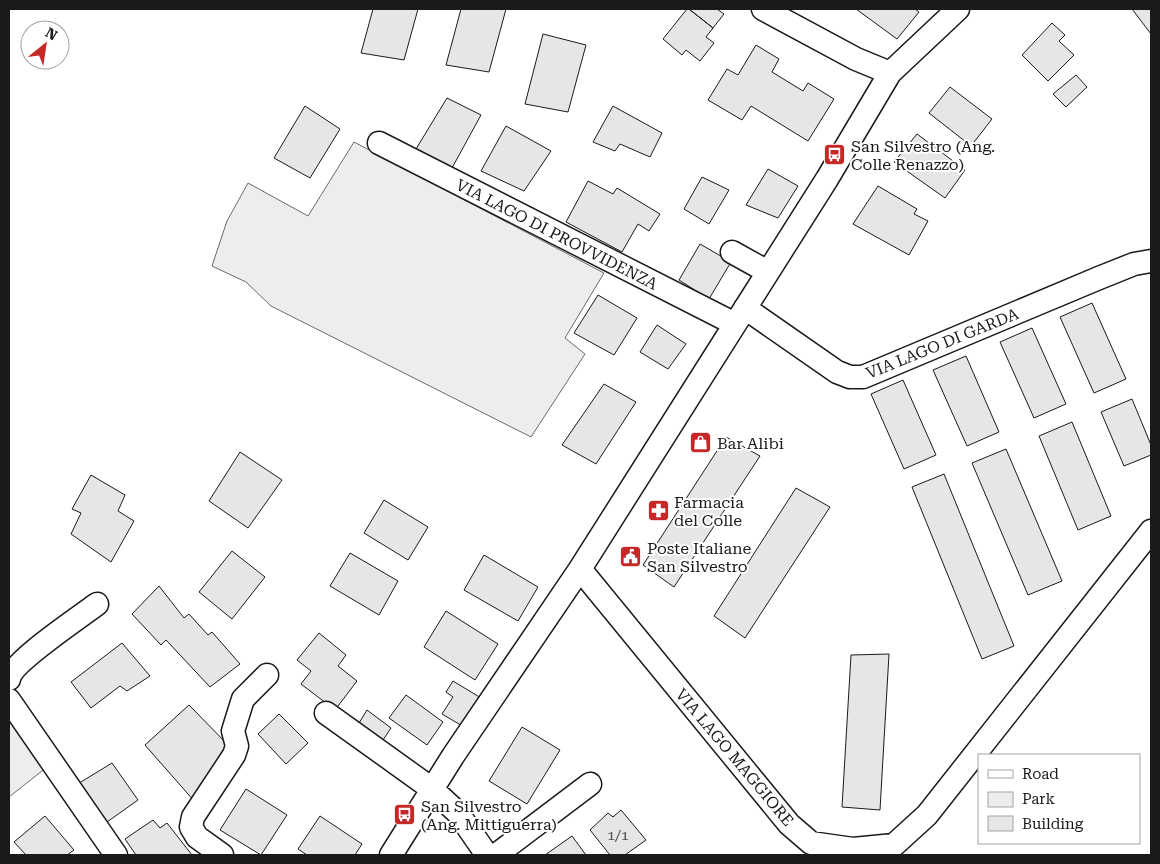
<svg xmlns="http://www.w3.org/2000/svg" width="1160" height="864" viewBox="0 0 1160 864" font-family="'Roboto Serif',serif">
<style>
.green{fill:#ededed;stroke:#6a6a6a}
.building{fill:#e6e6e6;stroke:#1a1a1a}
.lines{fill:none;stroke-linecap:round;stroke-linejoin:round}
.minor-casing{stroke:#1a1a1a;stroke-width:25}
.minor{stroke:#fff;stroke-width:22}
.labels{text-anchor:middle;stroke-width:4;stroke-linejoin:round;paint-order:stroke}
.number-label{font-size:14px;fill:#4d4d4d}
.poi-label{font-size:16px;fill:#1a1a1a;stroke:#fff;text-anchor:start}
.street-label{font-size:16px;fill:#1a1a1a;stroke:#fff}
</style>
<rect width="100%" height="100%" fill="#fff"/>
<path class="green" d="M 354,142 L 604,273 L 565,338 L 585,354 L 531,437 L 271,306 L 246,282 L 212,266 L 227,221 L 248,183 L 308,216 Z
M 13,719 L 47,767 L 9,797 L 9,723 Z"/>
<path class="building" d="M 373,9 L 418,9 L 404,60 L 361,53 Z
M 461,9 L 506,9 L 489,72 L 446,65 Z
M 687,9 L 689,9 L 713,28 L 706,37 L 714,43 L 700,61 L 686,50 L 682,55 L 663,39 Z
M 689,9 L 717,9 L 724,14 L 713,28 Z
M 856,9 L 915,9 L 919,12 L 897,39 Z
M 1132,9 L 1151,9 L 1151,34 Z
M 1052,23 L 1065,35 L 1059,41 L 1074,55 L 1048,81 L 1022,55 Z
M 543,34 L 586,45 L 568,112 L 525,104 Z
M 756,45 L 779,59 L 772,72 L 803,91 L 808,83 L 834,99 L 808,141 L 751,106 L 742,120 L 708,100 L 727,69 L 738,75 Z
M 1076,75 L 1087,87 L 1066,107 L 1053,94 Z
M 950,87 L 992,119 L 971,146 L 929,113 Z
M 447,98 L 481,115 L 452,168 L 416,149 Z
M 305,106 L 340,129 L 310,178 L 274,158 Z
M 613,106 L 662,133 L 650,157 L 620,144 L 615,151 L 593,142 Z
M 506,126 L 551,151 L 524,191 L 481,171 Z
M 917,134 L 965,170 L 945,198 L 894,162 Z
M 768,169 L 798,186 L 778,218 L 746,205 Z
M 702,177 L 729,190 L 709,224 L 684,209 Z
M 588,181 L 613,194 L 617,188 L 660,214 L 649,231 L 638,224 L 622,252 L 566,222 Z
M 878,186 L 917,209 L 914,214 L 928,221 L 909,255 L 853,224 Z
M 700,244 L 731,262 L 709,299 L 679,280 Z
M 598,295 L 637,318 L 614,355 L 574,333 Z
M 1092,303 L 1126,379 L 1094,393 L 1060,317 Z
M 657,325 L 686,344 L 668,369 L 640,352 Z
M 1032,328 L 1066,404 L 1034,418 L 1000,342 Z
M 966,356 L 999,432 L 967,446 L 933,370 Z
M 903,380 L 936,455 L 904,469 L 871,394 Z
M 604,384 L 636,402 L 596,464 L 562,445 Z
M 1132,399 L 1151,445 L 1151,455 L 1124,466 L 1101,412 Z
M 1072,422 L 1111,516 L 1078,530 L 1039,436 Z
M 726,437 L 760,456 L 674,587 L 643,565 Z
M 1006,449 L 1062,581 L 1028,595 L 972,463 Z
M 240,452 L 282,480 L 248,528 L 209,501 Z
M 944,474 L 1014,646 L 982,659 L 912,487 Z
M 91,475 L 125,495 L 118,511 L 134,521 L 111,562 L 71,534 L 81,513 L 72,509 Z
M 796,488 L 830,507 L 745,638 L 714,616 Z
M 384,500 L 428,527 L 408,560 L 364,533 Z
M 232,551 L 265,577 L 232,619 L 199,592 Z
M 350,553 L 398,581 L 379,615 L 330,586 Z
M 484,555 L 538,587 L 518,621 L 464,590 Z
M 159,586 L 184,618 L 189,614 L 208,635 L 212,632 L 240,664 L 210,687 L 166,640 L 161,645 L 132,614 Z
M 446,611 L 498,644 L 475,680 L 424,647 Z
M 319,633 L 346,655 L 338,666 L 357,681 L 335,710 L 301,684 L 311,671 L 297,660 Z
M 122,643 L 150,676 L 127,691 L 120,686 L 91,708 L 71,682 Z
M 889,654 L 880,810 L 842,807 L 851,655 Z
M 453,681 L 481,698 L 464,727 L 442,714 L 453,697 L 446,692 Z
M 406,695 L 443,722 L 427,745 L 389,718 Z
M 189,705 L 231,748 L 195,802 L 145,745 Z
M 367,710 L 391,728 L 383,740 L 359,723 Z
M 279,714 L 308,743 L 286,764 L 258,734 Z
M 522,727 L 560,750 L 527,804 L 489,781 Z
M 112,763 L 138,800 L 107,822 L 76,785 Z
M 246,789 L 287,815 L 261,855 L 220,830 Z
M 621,810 L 646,840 L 625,855 L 610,855 L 590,830 L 608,813 L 613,817 Z
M 45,816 L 74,850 L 67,855 L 26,855 L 14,842 Z
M 320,816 L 362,844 L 355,855 L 307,855 L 298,849 Z
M 153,820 L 160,828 L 167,823 L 192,855 L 136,855 L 125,839 Z
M 572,836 L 586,855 L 545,855 Z"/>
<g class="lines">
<defs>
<path id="minor" d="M 763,9 L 856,59 L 890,73
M 379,143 L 735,324
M 732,252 L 768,272
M 745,308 L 837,372 L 850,377 L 863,377 L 1099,278 L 1134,264 L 1151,261
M 580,569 L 789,824 L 811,843 L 853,849 L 894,845 L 927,815 L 1151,531
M 9,679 C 12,662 80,617 97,604
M 9,700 L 116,855
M 326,713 L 432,789 L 458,813 L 487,855
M 222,855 L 197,837 L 191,827 L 193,817 L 234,755 L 237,746 L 233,731 L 243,699 L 267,675
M 391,855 L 453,756 L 580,569 L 827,179 L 890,73 L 958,9
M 496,855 L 590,784"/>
</defs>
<use href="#minor" class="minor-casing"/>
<use href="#minor" class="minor"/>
</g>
<defs>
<symbol id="bus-square" viewBox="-11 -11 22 22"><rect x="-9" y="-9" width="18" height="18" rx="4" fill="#c62828" stroke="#fff"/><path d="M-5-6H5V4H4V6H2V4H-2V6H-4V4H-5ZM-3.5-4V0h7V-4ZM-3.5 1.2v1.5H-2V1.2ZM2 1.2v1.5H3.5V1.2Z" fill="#fff"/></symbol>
<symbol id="shop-square" viewBox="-11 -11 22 22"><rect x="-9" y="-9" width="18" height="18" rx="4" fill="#c62828" stroke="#fff"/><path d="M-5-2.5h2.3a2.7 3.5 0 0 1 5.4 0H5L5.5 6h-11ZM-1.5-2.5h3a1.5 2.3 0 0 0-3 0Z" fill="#fff"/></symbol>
<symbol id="pharmacy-square" viewBox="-11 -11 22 22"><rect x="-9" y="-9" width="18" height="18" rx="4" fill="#c62828" stroke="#fff"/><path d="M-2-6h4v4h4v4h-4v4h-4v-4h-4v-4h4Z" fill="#fff"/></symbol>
<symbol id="civic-square" viewBox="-11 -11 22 22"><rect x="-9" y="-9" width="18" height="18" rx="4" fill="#c62828" stroke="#fff"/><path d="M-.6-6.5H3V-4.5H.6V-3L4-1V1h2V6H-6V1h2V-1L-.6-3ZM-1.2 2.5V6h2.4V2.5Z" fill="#fff"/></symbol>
</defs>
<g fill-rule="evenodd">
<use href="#bus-square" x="822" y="142" width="25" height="25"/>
<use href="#shop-square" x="688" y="430" width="25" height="25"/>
<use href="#pharmacy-square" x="646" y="498" width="25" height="25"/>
<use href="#civic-square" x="618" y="544" width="25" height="25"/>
<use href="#bus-square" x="392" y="802" width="25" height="25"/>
</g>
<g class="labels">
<g class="number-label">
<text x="618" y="840">1/1</text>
</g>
<g class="poi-label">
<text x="851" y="152">San Silvestro (Ang.<tspan x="851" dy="18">Colle Renazzo)</tspan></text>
<text x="717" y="449">Bar Alibi</text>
<text x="674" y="508">Farmacia<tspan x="674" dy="18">del Colle</tspan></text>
<text x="647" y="554">Poste Italiane<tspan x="647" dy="18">San Silvestro</tspan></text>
<text x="421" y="812">San Silvestro<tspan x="421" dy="18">(Ang. Mittiguerra)</tspan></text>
</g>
<g class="street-label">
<text transform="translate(557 234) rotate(27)" y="6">VIA LAGO DI PROVVIDENZA</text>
<text transform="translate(942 343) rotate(-22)" y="6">VIA LAGO DI GARDA</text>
<text transform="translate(735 757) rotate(50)" y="6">VIA LAGO MAGGIORE</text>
</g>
</g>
<rect width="1160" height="864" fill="none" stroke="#1a1a1a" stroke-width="20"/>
<rect x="978" y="754" width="162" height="90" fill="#ffffff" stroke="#a3a3a3"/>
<rect x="988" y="770" width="25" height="8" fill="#ffffff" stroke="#a3a3a3"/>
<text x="1022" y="779" font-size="15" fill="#1a1a1a">Road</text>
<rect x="988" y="792" width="25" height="15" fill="#ededed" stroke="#a3a3a3"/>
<text x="1022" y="804" font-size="15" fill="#1a1a1a">Park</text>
<rect x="988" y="816" width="25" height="15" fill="#e6e6e6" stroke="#a3a3a3"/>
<text x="1022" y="829" font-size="15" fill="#1a1a1a">Building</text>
<g transform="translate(45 45) rotate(30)"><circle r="24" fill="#ffffff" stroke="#a3a3a3"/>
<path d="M0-4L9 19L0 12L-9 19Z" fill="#c62828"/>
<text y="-8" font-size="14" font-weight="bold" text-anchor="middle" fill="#1a1a1a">N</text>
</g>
</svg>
